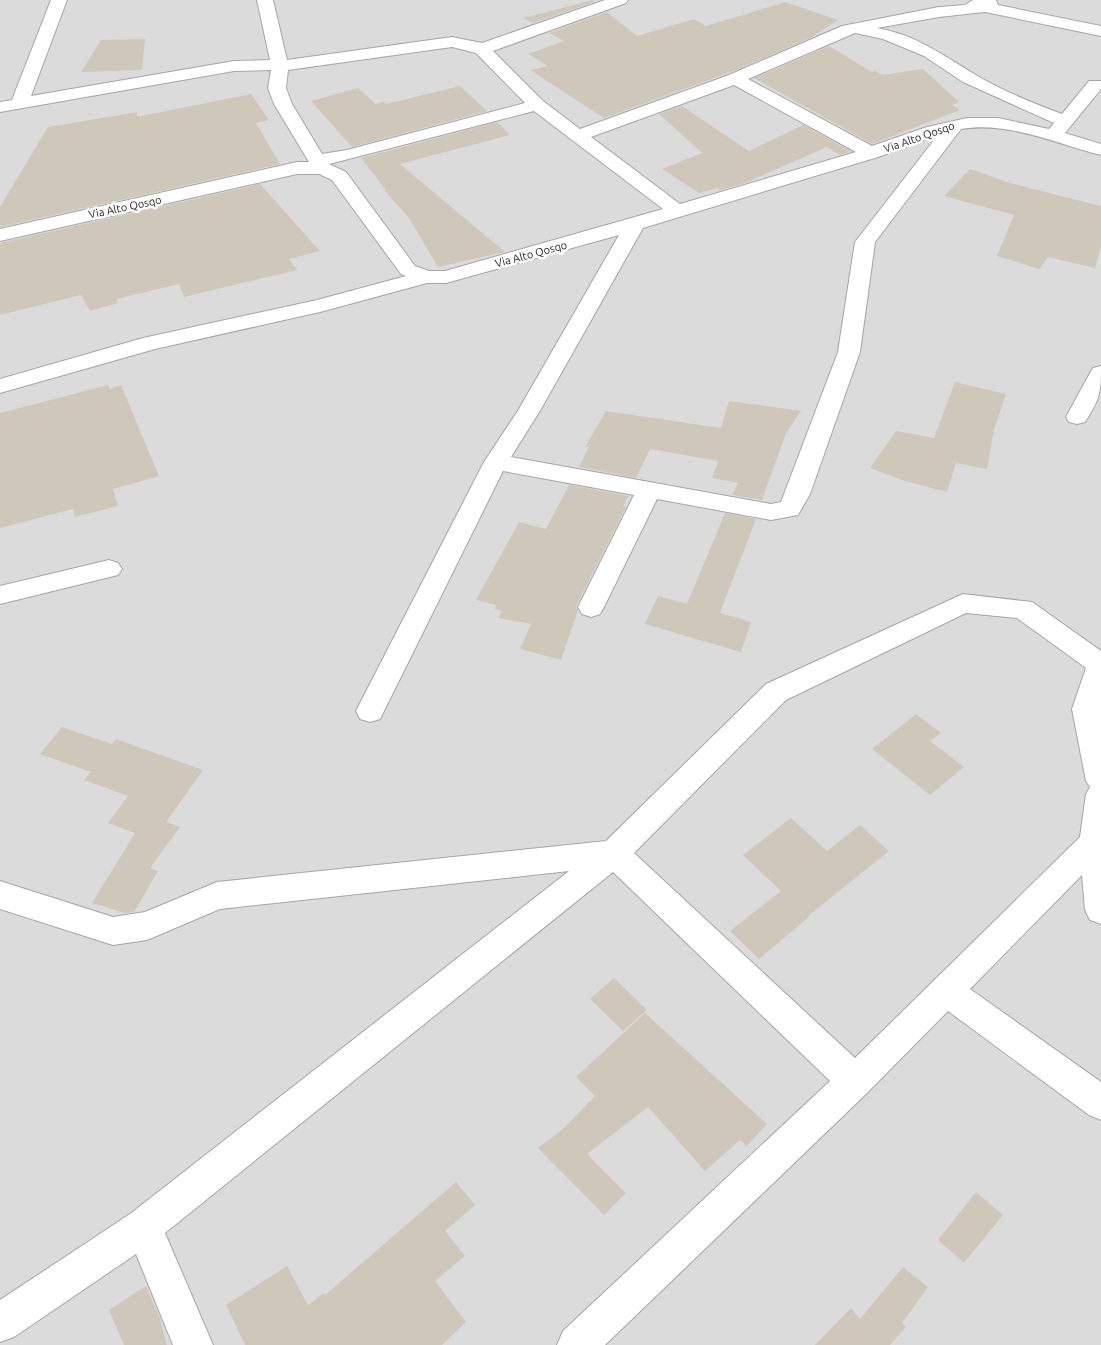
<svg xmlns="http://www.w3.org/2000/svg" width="1101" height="1345" viewBox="0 0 1101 1345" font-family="Ubuntu,sans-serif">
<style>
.residential{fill:#dcdbdb}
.building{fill:#d0c7bb}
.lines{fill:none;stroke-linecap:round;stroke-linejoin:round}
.minor-casing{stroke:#a5a5a5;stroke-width:2}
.minor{fill:#fff;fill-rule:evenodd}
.labels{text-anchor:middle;stroke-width:5;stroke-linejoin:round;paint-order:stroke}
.far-street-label{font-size:11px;fill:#1e1e1e;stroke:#fff}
</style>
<rect width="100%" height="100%" fill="#f0ede3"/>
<path class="residential" d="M 0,0 L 1101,0 L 1101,1345 L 0,1345 Z"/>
<path class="building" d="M 593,0 L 594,2 L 533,23 L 523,18 Z
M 785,2 L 838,20 L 812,37 L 739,69 L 604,118 L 530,70 L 548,66 L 528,54 L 564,41 L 549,33 L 607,12 L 637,36 L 694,19 L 706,26 Z
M 145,39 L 142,70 L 81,72 L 101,40 Z
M 829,46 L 872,72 L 875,71 L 883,75 L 923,69 L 959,102 L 952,105 L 960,110 L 872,144 L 754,78 Z
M 460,86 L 487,111 L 352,147 L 311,101 L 358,88 L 376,104 L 383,102 L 386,104 Z
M 251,94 L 269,120 L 256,123 L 280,164 L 0,227 L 0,207 L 48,127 L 137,112 L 137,117 Z
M 682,106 L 749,151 L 803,125 L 851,151 L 840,155 L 827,147 L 745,183 L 720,190 L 718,188 L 699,193 L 662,169 L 702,153 L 659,114 Z
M 497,122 L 510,135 L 400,164 L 505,252 L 438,267 L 409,218 L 384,190 L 386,190 L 361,158 Z
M 970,169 L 1010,183 L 1101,206 L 1101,246 L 1095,268 L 1048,257 L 1039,269 L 997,256 L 1014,215 L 944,196 Z
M 260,184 L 320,251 L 289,259 L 297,270 L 184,297 L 179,284 L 116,299 L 118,303 L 90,311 L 81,295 L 0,315 L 0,243 Z
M 955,382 L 1006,394 L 994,430 L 987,469 L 956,463 L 947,492 L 905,481 L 870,468 L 896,431 L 934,438 Z
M 108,385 L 110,389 L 121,385 L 159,476 L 113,489 L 118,506 L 75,517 L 73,509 L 0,528 L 0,413 Z
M 729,401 L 801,411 L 786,433 L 762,500 L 732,495 L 738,483 L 712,478 L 718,461 L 650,449 L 636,478 L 579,467 L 589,447 L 585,447 L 606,411 L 721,428 Z
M 569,485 L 628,496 L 623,507 L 626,507 L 576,606 L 578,610 L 561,660 L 520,649 L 531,624 L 499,618 L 501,610 L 495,609 L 496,605 L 476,600 L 519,522 L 546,529 Z
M 725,513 L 756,519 L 720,613 L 751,622 L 741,652 L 645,624 L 658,596 L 687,604 Z
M 916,714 L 941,733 L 930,741 L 964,767 L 930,795 L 872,749 Z
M 62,727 L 112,744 L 116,739 L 203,770 L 166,822 L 180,827 L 150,868 L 158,871 L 134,912 L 125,913 L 92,903 L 135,833 L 108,823 L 128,796 L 84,780 L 91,772 L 40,754 Z
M 791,818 L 827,851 L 860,825 L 889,851 L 808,916 L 809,917 L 759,959 L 730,931 L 781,891 L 743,855 Z
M 614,978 L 647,1010 L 623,1031 L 590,999 Z
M 645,1013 L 767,1124 L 747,1146 L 740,1140 L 705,1171 L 648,1107 L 587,1154 L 626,1193 L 604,1215 L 538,1148 L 564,1128 L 595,1096 L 576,1077 Z
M 456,1182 L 475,1205 L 445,1231 L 465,1256 L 435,1281 L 466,1322 L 442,1345 L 245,1345 L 226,1305 L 287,1266 L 308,1305 L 324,1293 L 325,1295 Z
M 976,1192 L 1003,1215 L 964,1263 L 938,1240 Z
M 903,1267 L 928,1287 L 902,1323 L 906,1327 L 890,1345 L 815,1345 L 851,1308 L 860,1319 Z
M 146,1286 L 160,1319 L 167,1345 L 124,1345 L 109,1310 Z"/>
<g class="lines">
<defs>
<path id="minor" d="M 51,0 L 67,0 L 31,96 L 234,61 L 270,60 L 257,0 L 273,0 L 287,60 L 452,37 L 482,43 L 605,0 L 628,0 L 626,3 L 493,51 L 543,101 L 580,129 L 729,75 L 842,26 L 939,7 L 965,5 L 973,0 L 996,0 L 998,5 L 1101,26 L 1101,36 L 985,12 L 939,17 L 877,28 C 916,35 941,54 974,74 C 1001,90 1032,103 1062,114 L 1089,81 L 1101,81 L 1101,89 L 1065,133 L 1101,144 L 1101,155 C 1056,144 1009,121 961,129 L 875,242 L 860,352 L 810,494 L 798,515 L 771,520 L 657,499 L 604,607 L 600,614 L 591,617 L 582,614 L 578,607 L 634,495 L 503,471 L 384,711 L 380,719 L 370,722 L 360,719 L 356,711 L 484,462 L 519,409 L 619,235 L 446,283 L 427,283 L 320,312 L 155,349 L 0,393 L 0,379 L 143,338 L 317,300 L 406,276 L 401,274 L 332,180 L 319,174 L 297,174 L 0,241 L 0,229 L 297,162 L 309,162 L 274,104 L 268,88 L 271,70 L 234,71 L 0,112 L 0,102 L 12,100 ZM 855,33 L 883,39 L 924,56 L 963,82 L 1054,123 L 1049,129 L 998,118 L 967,118 L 927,127 L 872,146 L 748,79 ZM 452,47 L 476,53 L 525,103 L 347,150 L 322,154 L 292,104 L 286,88 L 288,70 ZM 734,85 L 856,152 L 680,204 L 591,137 ZM 534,111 L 663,209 L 445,271 L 429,271 L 415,266 L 346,172 L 329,164 ZM 938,135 L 855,242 L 838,352 L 781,502 L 771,504 L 511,457 L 541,409 L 643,228 L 878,157 Z
M 1101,366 C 1101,393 1100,399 1085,422 L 1077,424 L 1069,422 L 1066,417 L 1090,373 L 1093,368 Z
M 109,560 L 118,563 L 122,569 L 118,575 L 0,604 L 0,586 Z
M 963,594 L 1032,602 L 1101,651 L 1101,924 L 1090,920 L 1085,910 L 1082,875 L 970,989 L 1101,1082 L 1101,1120 L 1089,1115 L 948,1011 L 867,1093 L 605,1345 L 557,1345 L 563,1331 L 830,1081 L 613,872 L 165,1233 L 213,1345 L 173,1345 L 136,1254 L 14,1337 L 0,1342 L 0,1300 L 130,1214 L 569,871 L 220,909 L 147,940 L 113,945 L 0,909 L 0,881 L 113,917 L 145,912 L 217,882 L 606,841 L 766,684 ZM 966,613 L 1017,618 L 1086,668 L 1072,709 L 1086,781 L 1090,787 L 1086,794 L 1080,837 L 855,1058 L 634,853 L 786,700 Z"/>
</defs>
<use href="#minor" class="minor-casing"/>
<use href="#minor" class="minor"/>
</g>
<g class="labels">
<g class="far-street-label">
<text transform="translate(919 137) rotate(-19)" y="4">Via Alto Qosqo</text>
<text transform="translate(125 207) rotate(-12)" y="4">Via Alto Qosqo</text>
<text transform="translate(531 254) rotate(-15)" y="4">Via Alto Qosqo</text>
</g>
</g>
</svg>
